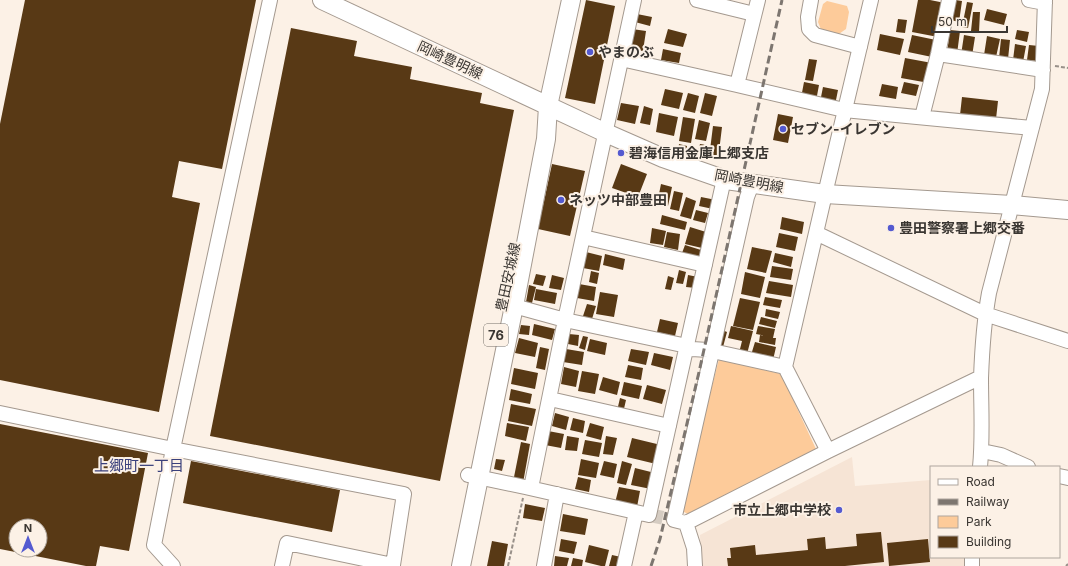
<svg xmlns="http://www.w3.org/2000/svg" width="1068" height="566" viewBox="0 0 1068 566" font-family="Inter,'Noto Sans JP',sans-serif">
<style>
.built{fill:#f6e4d5}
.green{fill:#fdcb9a}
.building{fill:#583915;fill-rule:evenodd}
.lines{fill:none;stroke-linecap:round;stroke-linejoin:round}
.minor-tunnel{stroke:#d5ccc2;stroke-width:14;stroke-dasharray:14 7;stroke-linecap:butt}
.minor-casing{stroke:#a4998f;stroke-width:16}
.major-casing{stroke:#a4998f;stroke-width:20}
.path{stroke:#989089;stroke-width:2;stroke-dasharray:4 2;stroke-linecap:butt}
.minor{stroke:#fff;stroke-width:14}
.major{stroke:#fff;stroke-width:18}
.rail{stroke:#7d7670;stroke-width:3;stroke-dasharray:8 4;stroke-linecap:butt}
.poi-dot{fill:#545ad0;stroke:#fcf1e6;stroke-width:1.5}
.labels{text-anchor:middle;stroke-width:4;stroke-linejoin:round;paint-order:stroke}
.shield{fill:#fcf1e6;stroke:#746e68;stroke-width:1}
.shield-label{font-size:13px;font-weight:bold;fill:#3a3632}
.poi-label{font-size:14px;font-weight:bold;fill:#3a3632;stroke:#fcf1e6;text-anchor:start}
.street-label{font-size:14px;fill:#3a3632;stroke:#fcf1e6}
.neighbourhood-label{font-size:15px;fill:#3a407c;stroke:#fcf1e6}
</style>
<rect width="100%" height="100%" fill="#fcf1e6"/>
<path class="built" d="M 852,457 L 855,486 L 931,480 L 931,557 L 964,557 L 964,566 L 701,566 L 700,535 Z"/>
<path class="green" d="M 827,1 L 847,6 L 849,12 L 846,29 L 836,36 L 822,32 L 818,22 L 823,4 Z
M 719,359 L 781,374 L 816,449 L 688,514 L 680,510 Z"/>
<path class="building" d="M 25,0 L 256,0 L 222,169 L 179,161 L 172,197 L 200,203 L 159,412 L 0,380 L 0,124 Z
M 586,0 L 615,6 L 595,104 L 565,98 Z
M 918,0 L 930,0 L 945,3 L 938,37 L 912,32 Z
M 955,0 L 962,1 L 959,22 L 951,20 Z
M 967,2 L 973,3 L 968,28 L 962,27 Z
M 987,9 L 1007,14 L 1004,25 L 984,20 Z
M 973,12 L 980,12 L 979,32 L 971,31 Z
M 637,14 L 652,17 L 650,26 L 635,22 Z
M 898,19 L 907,20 L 905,33 L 896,32 Z
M 291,28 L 357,41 L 354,56 L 412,67 L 410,79 L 482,93 L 480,103 L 514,110 L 440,481 L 210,436 Z
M 632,29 L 646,31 L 643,51 L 629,49 Z
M 668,29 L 687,34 L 683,47 L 664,43 Z
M 950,30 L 960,31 L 957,54 L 947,53 Z
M 1017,30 L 1029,32 L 1027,42 L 1015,39 Z
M 880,34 L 904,39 L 900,55 L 877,50 Z
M 912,35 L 936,40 L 932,57 L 908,52 Z
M 964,35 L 975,37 L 972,56 L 961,55 Z
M 987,36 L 1000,39 L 996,57 L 984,55 Z
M 1001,39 L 1010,40 L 1008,59 L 999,58 Z
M 1015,44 L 1026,46 L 1023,62 L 1013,60 Z
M 1029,45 L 1039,46 L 1037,61 L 1027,60 Z
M 663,49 L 681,53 L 679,63 L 661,60 Z
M 905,58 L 932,63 L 929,83 L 901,78 Z
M 809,59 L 817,60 L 813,81 L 805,80 Z
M 804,82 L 819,85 L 816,101 L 801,98 Z
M 904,82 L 919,85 L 916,96 L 901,93 Z
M 882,84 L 898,87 L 896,99 L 879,96 Z
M 823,87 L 838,90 L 835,105 L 820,102 Z
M 665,89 L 683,93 L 679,109 L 661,105 Z
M 688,93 L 699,96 L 695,113 L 683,110 Z
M 705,93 L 717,96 L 712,116 L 700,113 Z
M 962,97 L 998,101 L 996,119 L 960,115 Z
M 621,103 L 639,106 L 635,124 L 617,120 Z
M 644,106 L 653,109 L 650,125 L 640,123 Z
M 659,113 L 678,117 L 674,136 L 656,132 Z
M 778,114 L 793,117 L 788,143 L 773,140 Z
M 683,117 L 695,119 L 691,143 L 679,141 Z
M 699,120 L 710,123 L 706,141 L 695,139 Z
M 713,126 L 722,127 L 718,160 L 709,158 Z
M 679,144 L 687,146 L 685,159 L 677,157 Z
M 700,144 L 707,145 L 705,157 L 697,155 Z
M 552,164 L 585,171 L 570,236 L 538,229 Z
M 621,164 L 647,174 L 638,197 L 612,188 Z
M 661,184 L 672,187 L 668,206 L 657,204 Z
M 674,191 L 683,193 L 679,211 L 670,209 Z
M 686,197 L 696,201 L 691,219 L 680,216 Z
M 701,197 L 716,200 L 713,209 L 699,206 Z
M 696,210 L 708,213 L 705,223 L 693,220 Z
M 662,215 L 687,222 L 685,230 L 660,224 Z
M 782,217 L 804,222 L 802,234 L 780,229 Z
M 690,227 L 706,232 L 702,248 L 685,244 Z
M 652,228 L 666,231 L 663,245 L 650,243 Z
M 667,232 L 680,234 L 678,250 L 664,247 Z
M 779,233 L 798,237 L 795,251 L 776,247 Z
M 685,245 L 701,250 L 699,258 L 682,253 Z
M 752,247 L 772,251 L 766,273 L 747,269 Z
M 586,252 L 602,256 L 599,271 L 583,268 Z
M 775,253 L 793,257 L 791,267 L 773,262 Z
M 605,254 L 625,259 L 623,270 L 603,265 Z
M 772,266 L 793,269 L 791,280 L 770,277 Z
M 679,270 L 686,272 L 683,284 L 676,283 Z
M 591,271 L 599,273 L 597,284 L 589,282 Z
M 745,272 L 765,277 L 760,298 L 741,294 Z
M 536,274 L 546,276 L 543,286 L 533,284 Z
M 552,275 L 564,278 L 561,290 L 549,288 Z
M 688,275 L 698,277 L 696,288 L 686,287 Z
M 668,276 L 674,278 L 671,290 L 665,289 Z
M 769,281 L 793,285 L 791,297 L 766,293 Z
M 579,284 L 596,287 L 594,301 L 577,298 Z
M 529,285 L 536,287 L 532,303 L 526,302 Z
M 536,289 L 557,293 L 555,304 L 534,300 Z
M 600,292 L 618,295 L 614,317 L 596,314 Z
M 765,297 L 782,300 L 780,308 L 763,305 Z
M 740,298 L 760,302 L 753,330 L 733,326 Z
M 587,304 L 596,306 L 592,319 L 583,316 Z
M 766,309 L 780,312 L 778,319 L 765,316 Z
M 761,317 L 777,321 L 775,328 L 759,324 Z
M 660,319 L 678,323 L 675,336 L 657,332 Z
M 534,324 L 555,329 L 552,340 L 532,335 Z
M 521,325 L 530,326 L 529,335 L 519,334 Z
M 731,326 L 753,331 L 747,354 L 739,353 L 742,341 L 728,338 Z
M 758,326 L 775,329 L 773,338 L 776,338 L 775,345 L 759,342 L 760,335 L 771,337 L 756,334 Z
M 722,330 L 727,332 L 723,347 L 718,345 Z
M 569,334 L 579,335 L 578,346 L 568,344 Z
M 583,336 L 588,337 L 585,350 L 579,348 Z
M 519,338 L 538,343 L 535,357 L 515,353 Z
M 590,339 L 607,343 L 605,355 L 587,351 Z
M 755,342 L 776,347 L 773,360 L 751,355 Z
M 540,347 L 549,349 L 545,370 L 536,368 Z
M 566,349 L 584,352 L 582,365 L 563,362 Z
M 631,349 L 649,352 L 646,365 L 628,361 Z
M 654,353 L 673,357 L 670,370 L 651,365 Z
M 628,365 L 643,368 L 641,380 L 625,377 Z
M 564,367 L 579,371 L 576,387 L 561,384 Z
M 514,368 L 538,373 L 535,389 L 511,384 Z
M 582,371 L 599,374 L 595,394 L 578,391 Z
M 603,377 L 620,382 L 617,395 L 599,390 Z
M 624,382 L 642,386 L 639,399 L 621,395 Z
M 647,385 L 666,390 L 662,404 L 643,399 Z
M 511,389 L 532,394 L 530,404 L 509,400 Z
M 620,398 L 626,400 L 623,413 L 617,411 Z
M 511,404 L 536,409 L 532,426 L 508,421 Z
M 555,413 L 569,417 L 566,430 L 552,426 Z
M 573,418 L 585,421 L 583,433 L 570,430 Z
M 507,423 L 529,427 L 526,441 L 505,436 Z
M 590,423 L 604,427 L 601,440 L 586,436 Z
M 0,424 L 148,453 L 129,551 L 100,546 L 96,566 L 86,566 L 0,549 ZM 16,526 L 40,526 L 40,550 L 16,550 Z
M 548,431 L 564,434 L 561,448 L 545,445 Z
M 567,436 L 579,438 L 577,451 L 565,450 Z
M 606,436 L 617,438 L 613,455 L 603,454 Z
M 632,438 L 661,445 L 656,464 L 627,457 Z
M 585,440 L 602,443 L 599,457 L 582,454 Z
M 521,442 L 530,444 L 523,483 L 513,482 Z
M 496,459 L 505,460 L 502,471 L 494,469 Z
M 581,459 L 599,463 L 596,478 L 578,475 Z
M 191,461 L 340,490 L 332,532 L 183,503 Z
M 604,461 L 617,464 L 614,478 L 600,475 Z
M 622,461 L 632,464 L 626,485 L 617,483 Z
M 635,468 L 655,473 L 651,489 L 631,485 Z
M 578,477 L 591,480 L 589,492 L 575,489 Z
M 619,487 L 640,491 L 637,507 L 615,503 Z
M 525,504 L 545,508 L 542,521 L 523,518 Z
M 563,514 L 588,519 L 585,535 L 560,531 Z
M 881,532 L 884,562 L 845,566 L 728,566 L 727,558 L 731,558 L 730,548 L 755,545 L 756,555 L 808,550 L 807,539 L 825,537 L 826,549 L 857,546 L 856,534 Z
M 561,539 L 577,542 L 574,554 L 559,551 Z
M 928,539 L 930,562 L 889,566 L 887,543 Z
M 492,541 L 508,544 L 504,566 L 487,566 Z
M 589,545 L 609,550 L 605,566 L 601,566 L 585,562 Z
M 612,555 L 621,557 L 619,566 L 609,566 Z
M 555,556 L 569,558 L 567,566 L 554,566 Z
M 573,558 L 583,560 L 582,566 L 571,566 Z"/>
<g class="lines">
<path class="minor-tunnel" d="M 649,515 L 674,520"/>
<defs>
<path id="minor" d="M 697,0 L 754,14
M 811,0 L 808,17 L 809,29 L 815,35 L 860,47
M 1029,0 L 1045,3
M 938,54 L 1043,70
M 621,59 L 737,85 L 758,0
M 737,85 L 844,110 L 1032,128
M 922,117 L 938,54 L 949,0
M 752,184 L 747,197 L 674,520 L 686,523 L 828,451 L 981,377
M 816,233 L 985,314 L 1068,341
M 583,237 L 705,265
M 503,304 L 514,306 L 565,320 L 687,346 L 692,349 L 708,350 L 785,367
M 550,399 L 669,426
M 0,413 L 173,449 L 270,0
M 828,451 L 785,367 L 825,194 L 871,0
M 982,451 L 1001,455 L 1028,467
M 980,467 C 983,437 981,408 981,378 C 982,350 984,321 989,293 L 1042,89 L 1045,0
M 468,475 L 525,487 L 649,515 L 724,179
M 1059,476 L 1068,478
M 531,488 L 565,320 L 634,0
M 686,523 L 694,548 L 695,566
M 173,566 L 154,545 L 173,449 L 404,494 L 393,565 L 287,543 L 282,566
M 544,566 L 557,494
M 624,566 L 636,512
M 972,566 L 972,557"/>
<path id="major" d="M 322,0 L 606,133 L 663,158 L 726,180 L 825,194 L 1012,205 L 1068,210
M 461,566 L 514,306 L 546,139 L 548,106 L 571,0"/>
</defs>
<use href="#minor" class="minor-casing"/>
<use href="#major" class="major-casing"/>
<path class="path" d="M 1055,66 L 1068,68
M 508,566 L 523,498
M 1066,566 L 1068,564"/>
<use href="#minor" class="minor"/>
<use href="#major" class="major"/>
<path class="rail" d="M 651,566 L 660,539 L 699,372 L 782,0"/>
</g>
<g class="poi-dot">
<circle cx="590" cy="52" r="4"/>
<circle cx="783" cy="129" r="4"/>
<circle cx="621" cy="153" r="4"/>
<circle cx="561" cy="200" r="4"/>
<circle cx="891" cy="228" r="4"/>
<circle cx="839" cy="510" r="4"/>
</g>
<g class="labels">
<rect class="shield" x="484" y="324" width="24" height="22" rx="3"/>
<g class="shield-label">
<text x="496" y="340">76</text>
</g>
<g class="poi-label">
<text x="598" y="57">やまのぶ</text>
<text x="791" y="134">セブン-イレブン</text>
<text x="629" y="158">碧海信用金庫上郷支店</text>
<text x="569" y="205">ネッツ中部豊田</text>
<text x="899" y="233">豊田警察署上郷交番</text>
<text x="831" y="515" text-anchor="end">市立上郷中学校</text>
</g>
<g class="street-label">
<text transform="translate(450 60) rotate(25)" y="5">岡崎豊明線</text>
<text transform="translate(749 181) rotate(11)" y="5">岡崎豊明線</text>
<text transform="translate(508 277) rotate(-78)" y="5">豊田安城線</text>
</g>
<g class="neighbourhood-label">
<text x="139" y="471">上郷町一丁目</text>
</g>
</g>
<rect x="930" y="466" width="130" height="92" fill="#fcf1e6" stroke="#aea69e"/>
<rect x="938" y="479" width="20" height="6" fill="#ffffff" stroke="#aea69e"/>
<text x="966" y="486" font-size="12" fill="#3a3632">Road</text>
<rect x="938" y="499" width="20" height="6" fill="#7d7670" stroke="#aea69e"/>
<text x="966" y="506" font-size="12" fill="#3a3632">Railway</text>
<rect x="938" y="516" width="20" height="12" fill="#fdcb9a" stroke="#aea69e"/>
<text x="966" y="526" font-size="12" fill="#3a3632">Park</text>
<rect x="938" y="536" width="20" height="12" fill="#583915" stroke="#aea69e"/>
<text x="966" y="546" font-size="12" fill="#3a3632">Building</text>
<g transform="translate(28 538)"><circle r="19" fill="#fcf1e6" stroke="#aea69e"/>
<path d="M0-3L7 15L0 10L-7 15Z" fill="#545ad0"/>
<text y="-6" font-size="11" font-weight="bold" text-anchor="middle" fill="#3a3632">N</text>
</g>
<path d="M932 26v6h75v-6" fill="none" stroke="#3a3632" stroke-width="2"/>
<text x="938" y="26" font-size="12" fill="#3a3632" stroke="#fcf1e6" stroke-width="3" paint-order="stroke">50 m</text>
</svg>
